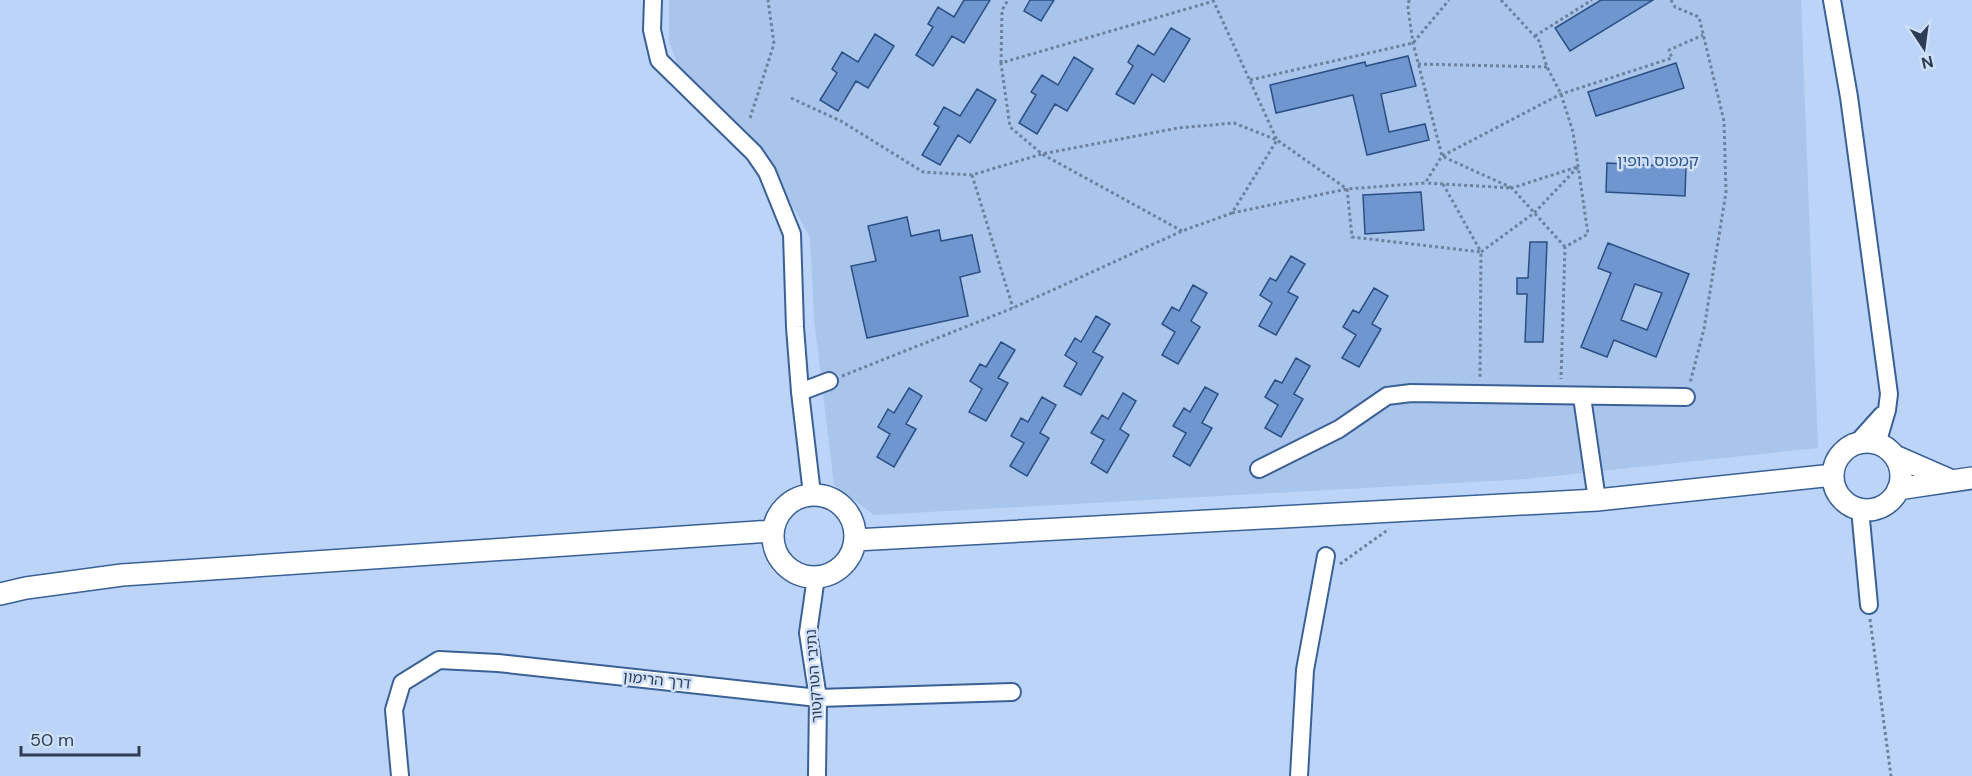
<svg xmlns="http://www.w3.org/2000/svg" width="1972" height="776" viewBox="0 0 1972 776" font-family="'DM Sans','Noto Sans Hebrew',sans-serif">
<style>
.built{fill:#aac5ec}
.building{fill:#6f96cf;stroke:#2b4f83;stroke-width:1.5;fill-rule:evenodd}
.lines{fill:none;stroke-linecap:round;stroke-linejoin:round}
.minor-casing{stroke:#3b6095;stroke-width:20}
.major-casing{stroke:#3b6095;stroke-width:24}
.path{stroke:#6c819e;stroke-width:3;stroke-dasharray:3 3;stroke-linecap:butt}
.minor{stroke:#fff;stroke-width:16}
.major{stroke:#fff;stroke-width:21}
.labels{text-anchor:middle;stroke-width:5;stroke-linejoin:round;paint-order:stroke}
.street-label{font-size:15px;fill:#2c3d55;stroke:#cfe0f8}
.neighbourhood-label{font-size:16px;fill:#31568a;stroke:#cfe0f8}
</style>
<rect width="100%" height="100%" fill="#bbd4f8"/>
<path class="built" d="M 669,0 L 1801,0 L 1818,448 L 1526,479 L 874,515 L 834,485 L 814,319 L 810,237 L 760,149 L 679,68 L 669,42 Z"/>
<path class="building" d="M 964,0 L 990,0 L 964,43 L 952,36 L 933,66 L 916,55 L 933,27 L 928,24 L 938,7 L 954,17 Z
M 1030,0 L 1054,0 L 1041,21 L 1024,11 Z
M 1601,0 L 1653,0 L 1570,51 L 1555,28 Z
M 1171,28 L 1190,39 L 1164,82 L 1152,74 L 1134,104 L 1116,94 L 1133,66 L 1128,62 L 1138,45 L 1154,55 Z
M 875,34 L 894,46 L 868,88 L 856,81 L 838,111 L 820,100 L 837,73 L 832,69 L 842,52 L 858,62 Z
M 1408,56 L 1416,86 L 1381,94 L 1389,132 L 1425,124 L 1429,140 L 1367,155 L 1353,95 L 1276,113 L 1270,85 L 1365,62 L 1366,66 Z
M 1074,57 L 1093,69 L 1067,111 L 1055,104 L 1037,134 L 1019,123 L 1036,95 L 1031,92 L 1042,75 L 1058,85 Z
M 1676,63 L 1684,88 L 1596,116 L 1588,92 Z
M 977,89 L 996,100 L 970,143 L 958,135 L 940,165 L 922,155 L 939,127 L 934,124 L 944,107 L 960,116 Z
M 1607,163 L 1686,167 L 1685,196 L 1606,192 Z
M 1421,192 L 1424,230 L 1365,234 L 1363,195 Z
M 907,217 L 911,236 L 939,230 L 941,241 L 972,235 L 980,272 L 960,277 L 968,316 L 867,338 L 851,266 L 876,261 L 868,226 Z
M 1530,242 L 1547,242 L 1543,342 L 1525,342 L 1527,294 L 1517,294 L 1517,278 L 1528,278 Z
M 1608,243 L 1689,274 L 1656,357 L 1614,340 L 1607,357 L 1581,347 L 1611,273 L 1598,268 ZM 1635,284 L 1662,293 L 1647,330 L 1621,320 Z
M 1291,256 L 1305,264 L 1288,292 L 1298,297 L 1276,335 L 1259,326 L 1272,303 L 1260,295 L 1270,278 L 1276,281 Z
M 1193,285 L 1207,293 L 1191,321 L 1200,327 L 1178,364 L 1162,355 L 1175,332 L 1162,324 L 1172,307 L 1179,311 Z
M 1374,288 L 1388,296 L 1372,324 L 1381,329 L 1359,367 L 1342,358 L 1356,335 L 1343,327 L 1353,310 L 1359,313 Z
M 1096,316 L 1110,324 L 1093,352 L 1103,357 L 1081,395 L 1064,386 L 1077,363 L 1065,355 L 1075,338 L 1081,342 Z
M 1001,342 L 1015,350 L 998,378 L 1008,383 L 986,421 L 969,412 L 982,389 L 970,381 L 980,364 L 986,367 Z
M 1296,358 L 1310,366 L 1294,394 L 1303,399 L 1281,437 L 1265,428 L 1278,405 L 1265,397 L 1275,380 L 1282,383 Z
M 1205,387 L 1218,394 L 1202,423 L 1212,428 L 1190,466 L 1173,456 L 1186,433 L 1173,426 L 1184,408 L 1190,412 Z
M 909,388 L 922,396 L 906,424 L 916,429 L 894,467 L 877,457 L 890,434 L 878,427 L 888,409 L 894,413 Z
M 1123,393 L 1136,401 L 1120,429 L 1129,435 L 1107,473 L 1091,463 L 1104,440 L 1091,433 L 1102,415 L 1108,419 Z
M 1042,397 L 1056,405 L 1040,433 L 1049,438 L 1027,476 L 1010,466 L 1024,443 L 1011,436 L 1021,418 L 1028,422 Z"/>
<g class="lines">
<defs>
<path id="minor" d="M 653,0 L 652,30 L 659,60 L 754,153 L 767,172 L 792,234 L 795,327 L 800,392 L 812,494
M 1832,0 L 1849,97 L 1889,394 L 1887,410 L 1877,444
M 800,392 L 829,381
M 1582,397 L 1597,500
M 1856,444 L 1882,415
M 1259,469 L 1339,429 L 1387,396 L 1411,393 L 1686,397
M 1860,509 L 1869,605
M 816,577 L 808,633 L 818,698 L 817,776
M 400,776 L 394,710 L 402,683 L 439,660 L 498,663 L 818,698 L 1012,692
M 1299,776 L 1305,670 L 1326,556"/>
<path id="major" d="M1833 476a34 34 0 1 1 68 0a34 34 0 1 1-68 0Z
M 1895,456 L 1950,480
M 1898,489 L 1972,478
M773 536a41 41 0 1 1 82 0a41 41 0 1 1-82 0Z
M 855,540 L 1597,500 L 1833,475
M 0,594 L 26,588 L 122,575 L 772,531"/>
</defs>
<use href="#minor" class="minor-casing"/>
<use href="#major" class="major-casing"/>
<path class="path" d="M 1409,0 L 1408,8 L 1413,43 L 1442,156 L 1512,188 L 1425,183
M 1501,0 L 1539,41 L 1547,67 L 1561,94 L 1573,132 L 1588,234 L 1565,247 L 1561,379
M 1671,0 L 1675,7 L 1699,17 L 1724,121 L 1726,192 L 1704,329 L 1690,383
M 1535,36 L 1592,0
M 1001,63 L 1002,10 L 1008,0
M 1418,64 L 1547,67
M 1250,80 L 1413,43 L 1449,0
M 791,98 L 841,121 L 923,172 L 972,175 L 1042,154 L 1178,128 L 1234,123 L 1277,140 L 1347,189 L 1352,237 L 1481,252 L 1480,378
M 750,118 L 774,44 L 768,0
M 972,175 L 1013,308
M 1443,184 L 1481,252 L 1534,213 L 1578,167
M 1232,213 L 1347,189 L 1425,183 L 1442,156 L 1561,94 L 1672,58 L 1669,50 L 1703,35
M 1182,231 L 1042,154 L 1010,127 L 1001,63 L 1214,1
M 1565,247 L 1512,188 L 1577,167
M 842,376 L 1013,308 L 1182,231 L 1232,213 L 1277,140 L 1213,0
M 1340,564 L 1389,529
M 1870,619 L 1891,776"/>
<use href="#minor" class="minor"/>
<use href="#major" class="major"/>
</g>
<g class="labels">
<g class="street-label">
<text transform="translate(814 676) rotate(-94)" y="5">נתיבי הטרקטור</text>
<text transform="translate(657 680) rotate(6)" y="5">דרך הרימון</text>
</g>
<g class="neighbourhood-label">
<text x="1658" y="166">קמפוס רופין</text>
</g>
</g>
<g transform="translate(1924 48) rotate(167)" stroke="#cfe0f8" stroke-width="4.5" paint-order="stroke">
<path d="M0-4.5L10 22L0 15L-10 22Z" fill="#2c3d55"/>
<text y="-9" font-size="16" font-weight="bold" text-anchor="middle" fill="#2c3d55">N</text>
</g>
<path d="M21 746v9h118v-9" fill="none" stroke="#2c3d55" stroke-width="3"/>
<text x="30" y="746" font-size="18" fill="#2c3d55" stroke="#cfe0f8" stroke-width="4.5" paint-order="stroke">50 m</text>
</svg>
